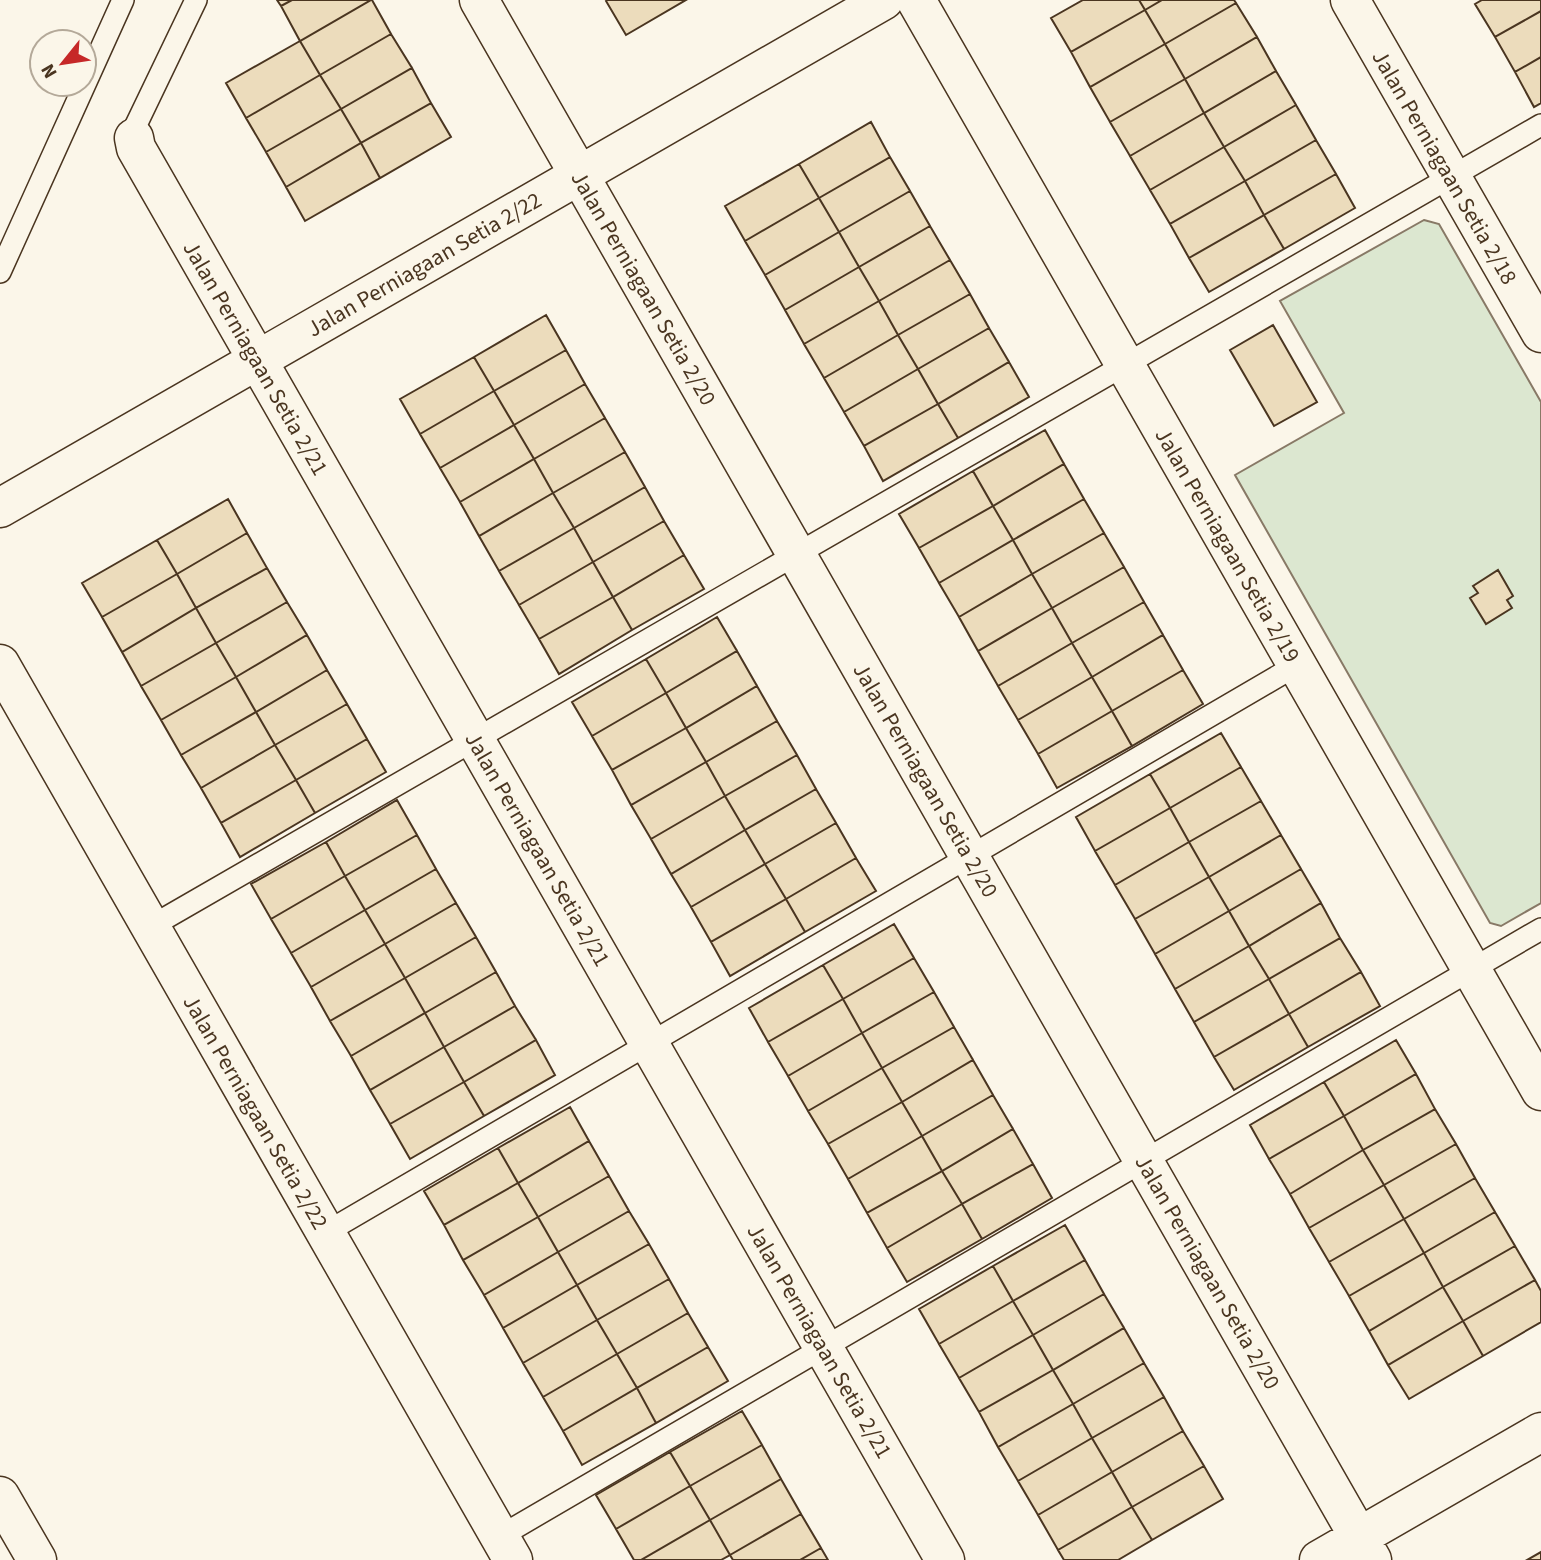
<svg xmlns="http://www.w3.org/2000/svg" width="1541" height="1560" viewBox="0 0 1541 1560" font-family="'Source Sans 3',sans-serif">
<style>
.green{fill:#dce7d0;stroke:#887966;stroke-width:2}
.building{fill:#ecdcbc;stroke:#4a3520;stroke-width:2}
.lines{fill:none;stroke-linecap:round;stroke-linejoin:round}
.service-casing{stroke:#4a3520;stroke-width:24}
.minor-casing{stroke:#4a3520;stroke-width:41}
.service{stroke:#fbf6e9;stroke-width:21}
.minor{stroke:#fbf6e9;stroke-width:38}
.labels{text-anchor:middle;stroke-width:5;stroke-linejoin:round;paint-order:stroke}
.street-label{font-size:23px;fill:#4a3520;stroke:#fbf6e9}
</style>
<rect width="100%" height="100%" fill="#fbf6e9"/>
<path class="green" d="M 1424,220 L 1439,224 L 1541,402 L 1541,903 L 1501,926 L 1490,923 L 1235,475 L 1344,413 L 1280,301 Z"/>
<path class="building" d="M 277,0 L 292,0 L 281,6 Z
M 292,0 L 371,0 L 300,41 L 281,6 Z
M 371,0 L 372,0 L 391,34 L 320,75 L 300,41 Z
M 607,0 L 686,0 L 626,35 L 606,1 Z
M 1083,0 L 1139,0 L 1145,10 L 1071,52 L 1051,18 Z
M 1139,0 L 1162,0 L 1145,10 Z
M 1162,0 L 1234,0 L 1236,3 L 1165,44 L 1145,10 Z
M 1482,0 L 1541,0 L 1541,11 L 1495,37 L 1475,4 Z
M 1236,3 L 1257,37 L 1185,79 L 1165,44 Z
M 1145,10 L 1165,44 L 1090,87 L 1071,52 Z
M 1541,11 L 1541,57 L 1515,72 L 1495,37 Z
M 391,34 L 412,68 L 341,109 L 320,75 Z
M 1257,37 L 1276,71 L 1204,113 L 1185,79 Z
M 300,41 L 320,75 L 246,118 L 226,83 Z
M 1165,44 L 1185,79 L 1110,122 L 1090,87 Z
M 1541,57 L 1541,103 L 1534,107 L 1515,72 Z
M 412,68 L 431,103 L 361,143 L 341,109 Z
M 1276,71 L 1296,105 L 1224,147 L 1204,113 Z
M 320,75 L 341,109 L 266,152 L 246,118 Z
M 1185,79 L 1204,113 L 1130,156 L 1110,122 Z
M 431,103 L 451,137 L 380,178 L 361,143 Z
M 1296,105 L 1316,140 L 1245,181 L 1224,147 Z
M 341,109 L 361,143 L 286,187 L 266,152 Z
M 1204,113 L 1224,147 L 1150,190 L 1130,156 Z
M 871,122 L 890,157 L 819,198 L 799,164 Z
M 1316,140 L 1336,174 L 1264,215 L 1245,181 Z
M 361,143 L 380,178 L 305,221 L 286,187 Z
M 1224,147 L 1245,181 L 1170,224 L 1150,190 Z
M 890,157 L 910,191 L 839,232 L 819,198 Z
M 799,164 L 819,198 L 745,241 L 725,206 Z
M 1336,174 L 1355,208 L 1284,249 L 1264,215 Z
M 1245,181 L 1264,215 L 1189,258 L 1170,224 Z
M 910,191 L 930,226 L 859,267 L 839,232 Z
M 819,198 L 839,232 L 765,275 L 745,241 Z
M 1264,215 L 1284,249 L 1209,292 L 1189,258 Z
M 930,226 L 950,260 L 879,301 L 859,267 Z
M 839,232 L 859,267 L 785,310 L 765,275 Z
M 950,260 L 970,294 L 898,335 L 879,301 Z
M 859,267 L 879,301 L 804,344 L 785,310 Z
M 970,294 L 989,328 L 918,369 L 898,335 Z
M 879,301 L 898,335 L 824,378 L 804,344 Z
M 546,315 L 566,350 L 494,391 L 474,357 Z
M 1273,325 L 1317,402 L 1274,426 L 1230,350 Z
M 989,328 L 1009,362 L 938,404 L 918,369 Z
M 898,335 L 918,369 L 844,412 L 824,378 Z
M 566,350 L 585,384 L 514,425 L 494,391 Z
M 474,357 L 494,391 L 420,434 L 400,399 Z
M 1009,362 L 1029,397 L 958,438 L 938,404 Z
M 918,369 L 938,404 L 864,446 L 844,412 Z
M 585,384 L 605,418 L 534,459 L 514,425 Z
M 494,391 L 514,425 L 440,468 L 420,434 Z
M 938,404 L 958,438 L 883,481 L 864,446 Z
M 605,418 L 625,452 L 553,493 L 534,459 Z
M 514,425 L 534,459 L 460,502 L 440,468 Z
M 1045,430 L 1064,464 L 993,506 L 973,471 Z
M 625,452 L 645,487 L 574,528 L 553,493 Z
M 534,459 L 553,493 L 479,536 L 460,502 Z
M 1064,464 L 1084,499 L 1013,540 L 993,506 Z
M 973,471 L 993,506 L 919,548 L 899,514 Z
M 645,487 L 664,521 L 593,562 L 574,528 Z
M 553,493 L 574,528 L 499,571 L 479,536 Z
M 228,499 L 247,533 L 177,574 L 157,540 Z
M 1084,499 L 1104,533 L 1032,574 L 1013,540 Z
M 993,506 L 1013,540 L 939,583 L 919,548 Z
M 664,521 L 684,555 L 613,597 L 593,562 Z
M 574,528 L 593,562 L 519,605 L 499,571 Z
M 247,533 L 267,568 L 196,608 L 177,574 Z
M 1104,533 L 1124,567 L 1052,608 L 1032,574 Z
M 157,540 L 177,574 L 102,617 L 82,583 Z
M 1013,540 L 1032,574 L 959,617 L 939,583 Z
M 684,555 L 704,589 L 632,630 L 613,597 Z
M 593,562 L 613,597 L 539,639 L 519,605 Z
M 1124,567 L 1144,602 L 1072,643 L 1052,608 Z
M 267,568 L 287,602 L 216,643 L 196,608 Z
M 1498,570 L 1513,596 L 1507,600 L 1512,608 L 1486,624 L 1470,598 L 1478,593 L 1473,586 Z
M 177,574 L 196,608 L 122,652 L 102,617 Z
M 1032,574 L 1052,608 L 978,651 L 959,617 Z
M 613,597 L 632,630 L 559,674 L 539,639 Z
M 287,602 L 307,635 L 236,677 L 216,643 Z
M 1144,602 L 1163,635 L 1092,677 L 1072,643 Z
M 196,608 L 216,643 L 141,686 L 122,652 Z
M 1052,608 L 1072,643 L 998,686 L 978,651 Z
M 717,617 L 737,651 L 666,693 L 646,659 Z
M 307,635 L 327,670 L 256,712 L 236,677 Z
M 1163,635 L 1183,670 L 1112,711 L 1092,677 Z
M 216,643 L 236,677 L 161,720 L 141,686 Z
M 1072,643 L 1092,677 L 1018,720 L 998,686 Z
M 737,651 L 757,686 L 686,728 L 666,693 Z
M 646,659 L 666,693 L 592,736 L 572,702 Z
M 327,670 L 347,704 L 275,745 L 256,712 Z
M 1183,670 L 1203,704 L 1132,746 L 1112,711 Z
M 236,677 L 256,712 L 181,755 L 161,720 Z
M 1092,677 L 1112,711 L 1038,754 L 1018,720 Z
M 757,686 L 777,721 L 706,762 L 686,728 Z
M 666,693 L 686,728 L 612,770 L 592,736 Z
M 347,704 L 367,739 L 296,780 L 275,745 Z
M 1112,711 L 1132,746 L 1057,788 L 1038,754 Z
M 256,712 L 275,745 L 201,788 L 181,755 Z
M 777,721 L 797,755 L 725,796 L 706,762 Z
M 686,728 L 706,762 L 631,805 L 612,770 Z
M 1221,733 L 1241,767 L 1170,808 L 1150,774 Z
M 367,739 L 386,772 L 315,813 L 296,780 Z
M 275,745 L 296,780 L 221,823 L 201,788 Z
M 797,755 L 816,789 L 745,830 L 725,796 Z
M 706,762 L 725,796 L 651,839 L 631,805 Z
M 1241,767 L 1261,801 L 1189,842 L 1170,808 Z
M 1150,774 L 1170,808 L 1095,851 L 1076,817 Z
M 296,780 L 315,813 L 240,857 L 221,823 Z
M 816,789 L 836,823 L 765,864 L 745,830 Z
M 725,796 L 745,830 L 671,874 L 651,839 Z
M 397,800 L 417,835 L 345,876 L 326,842 Z
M 1261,801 L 1281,835 L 1209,877 L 1189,842 Z
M 1170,808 L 1189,842 L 1115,885 L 1095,851 Z
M 836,823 L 856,858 L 786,899 L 765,864 Z
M 745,830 L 765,864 L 691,907 L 671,874 Z
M 417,835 L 436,869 L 365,910 L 345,876 Z
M 1281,835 L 1301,869 L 1229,911 L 1209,877 Z
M 326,842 L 345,876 L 271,919 L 251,884 Z
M 1189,842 L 1209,877 L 1135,919 L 1115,885 Z
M 856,858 L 876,891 L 805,932 L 786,899 Z
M 765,864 L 786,899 L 711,942 L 691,907 Z
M 436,869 L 456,903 L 385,944 L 365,910 Z
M 1301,869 L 1321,903 L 1249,946 L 1229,911 Z
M 345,876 L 365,910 L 291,953 L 271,919 Z
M 1209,877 L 1229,911 L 1155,954 L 1135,919 Z
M 786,899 L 805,932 L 730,976 L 711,942 Z
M 456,903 L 476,937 L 405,978 L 385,944 Z
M 1321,903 L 1340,938 L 1269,979 L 1249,946 Z
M 365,910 L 385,944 L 311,987 L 291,953 Z
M 1229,911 L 1249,946 L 1175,989 L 1155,954 Z
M 894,924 L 914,958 L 843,999 L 823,965 Z
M 476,937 L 496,972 L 425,1013 L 405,978 Z
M 1340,938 L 1361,972 L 1289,1014 L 1269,979 Z
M 385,944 L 405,978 L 330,1021 L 311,987 Z
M 1249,946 L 1269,979 L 1194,1022 L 1175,989 Z
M 914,958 L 934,992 L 862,1033 L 843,999 Z
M 823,965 L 843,999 L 768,1042 L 749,1008 Z
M 496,972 L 515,1006 L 444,1047 L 425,1013 Z
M 1361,972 L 1380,1006 L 1308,1047 L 1289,1014 Z
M 405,978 L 425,1013 L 351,1056 L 330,1021 Z
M 1269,979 L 1289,1014 L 1214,1057 L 1194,1022 Z
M 934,992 L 954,1027 L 882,1068 L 862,1033 Z
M 843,999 L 862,1033 L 788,1076 L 768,1042 Z
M 515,1006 L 536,1040 L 464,1082 L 444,1047 Z
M 425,1013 L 444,1047 L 370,1090 L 351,1056 Z
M 1289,1014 L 1308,1047 L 1234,1090 L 1214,1057 Z
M 954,1027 L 973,1060 L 902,1102 L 882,1068 Z
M 862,1033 L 882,1068 L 808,1111 L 788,1076 Z
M 536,1040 L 555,1075 L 484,1116 L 464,1082 Z
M 1396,1040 L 1416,1074 L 1344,1116 L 1324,1082 Z
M 444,1047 L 464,1082 L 390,1124 L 370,1090 Z
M 973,1060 L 993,1095 L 922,1136 L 902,1102 Z
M 882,1068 L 902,1102 L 828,1144 L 808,1111 Z
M 1416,1074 L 1435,1109 L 1363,1150 L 1344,1116 Z
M 464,1082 L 484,1116 L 410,1159 L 390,1124 Z
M 1324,1082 L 1344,1116 L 1269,1159 L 1250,1125 Z
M 993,1095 L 1013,1129 L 942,1171 L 922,1136 Z
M 902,1102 L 922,1136 L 848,1179 L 828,1144 Z
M 570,1107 L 589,1141 L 518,1183 L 498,1148 Z
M 1435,1109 L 1456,1144 L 1384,1185 L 1363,1150 Z
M 1344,1116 L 1363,1150 L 1290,1194 L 1269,1159 Z
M 1013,1129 L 1033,1164 L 962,1204 L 942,1171 Z
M 922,1136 L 942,1171 L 867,1213 L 848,1179 Z
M 589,1141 L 609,1176 L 538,1217 L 518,1183 Z
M 1456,1144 L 1475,1178 L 1404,1219 L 1384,1185 Z
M 498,1148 L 518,1183 L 444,1225 L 424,1191 Z
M 1363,1150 L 1384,1185 L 1309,1228 L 1290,1194 Z
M 1033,1164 L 1052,1198 L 982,1239 L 962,1204 Z
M 942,1171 L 962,1204 L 887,1248 L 867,1213 Z
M 609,1176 L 629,1211 L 558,1252 L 538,1217 Z
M 1475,1178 L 1495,1212 L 1424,1253 L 1404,1219 Z
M 518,1183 L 538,1217 L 463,1260 L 444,1225 Z
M 1384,1185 L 1404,1219 L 1329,1262 L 1309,1228 Z
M 962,1204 L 982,1239 L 907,1282 L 887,1248 Z
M 629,1211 L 649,1244 L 577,1285 L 558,1252 Z
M 1495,1212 L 1515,1246 L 1443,1287 L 1424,1253 Z
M 538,1217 L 558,1252 L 484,1295 L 463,1260 Z
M 1404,1219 L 1424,1253 L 1349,1296 L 1329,1262 Z
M 1065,1225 L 1085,1260 L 1013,1301 L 993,1266 Z
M 649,1244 L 669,1279 L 597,1320 L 577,1285 Z
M 1515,1246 L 1535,1280 L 1463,1321 L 1443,1287 Z
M 558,1252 L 577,1285 L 503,1328 L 484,1295 Z
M 1424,1253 L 1443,1287 L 1369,1331 L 1349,1296 Z
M 1085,1260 L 1104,1294 L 1033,1335 L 1013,1301 Z
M 993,1266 L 1013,1301 L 939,1344 L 919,1309 Z
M 669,1279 L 688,1313 L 617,1354 L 597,1320 Z
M 1535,1280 L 1541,1291 L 1541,1322 L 1483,1356 L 1463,1321 Z
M 577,1285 L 597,1320 L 523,1363 L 503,1328 Z
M 1443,1287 L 1463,1321 L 1388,1365 L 1369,1331 Z
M 1104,1294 L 1124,1328 L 1053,1370 L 1033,1335 Z
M 1013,1301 L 1033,1335 L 959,1378 L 939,1344 Z
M 688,1313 L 708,1347 L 637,1388 L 617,1354 Z
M 597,1320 L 617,1354 L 543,1397 L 523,1363 Z
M 1463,1321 L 1483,1356 L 1409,1399 L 1388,1365 Z
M 1124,1328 L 1144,1363 L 1073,1404 L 1053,1370 Z
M 1033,1335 L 1053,1370 L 979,1412 L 959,1378 Z
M 708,1347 L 728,1381 L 656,1423 L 637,1388 Z
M 617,1354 L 637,1388 L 563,1431 L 543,1397 Z
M 1144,1363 L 1164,1397 L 1092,1438 L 1073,1404 Z
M 1053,1370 L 1073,1404 L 998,1447 L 979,1412 Z
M 637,1388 L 656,1423 L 582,1465 L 563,1431 Z
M 1164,1397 L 1183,1431 L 1112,1472 L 1092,1438 Z
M 1073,1404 L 1092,1438 L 1018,1481 L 998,1447 Z
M 742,1411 L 762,1445 L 690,1486 L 670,1452 Z
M 1183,1431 L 1204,1466 L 1132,1507 L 1112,1472 Z
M 1092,1438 L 1112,1472 L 1038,1515 L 1018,1481 Z
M 762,1445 L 781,1479 L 710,1520 L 690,1486 Z
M 670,1452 L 690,1486 L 616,1529 L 596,1495 Z
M 1204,1466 L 1223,1499 L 1152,1540 L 1132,1507 Z
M 1112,1472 L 1132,1507 L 1058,1550 L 1038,1515 Z
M 781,1479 L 801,1514 L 730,1555 L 710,1520 Z
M 690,1486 L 710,1520 L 641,1560 L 634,1560 L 616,1529 Z
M 1132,1507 L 1152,1540 L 1118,1560 L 1064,1560 L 1058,1550 Z
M 801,1514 L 821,1548 L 800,1560 L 733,1560 L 730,1555 Z
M 710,1520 L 730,1555 L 721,1560 L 641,1560 Z
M 821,1548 L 828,1560 L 800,1560 Z
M 1541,1552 L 1541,1560 L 1527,1560 Z"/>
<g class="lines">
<defs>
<path id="service" d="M 134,138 L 135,127 L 196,0
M 0,272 L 123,0
M 150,927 L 1541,125
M 325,1233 L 1297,665
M 499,1537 L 1541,929"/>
<path id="minor" d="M 479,0 L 1372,1560
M 916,0 L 1541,1091
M 1350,0 L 1541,333
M 134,138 L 136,148 L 945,1560
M 0,508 L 884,0
M 0,664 L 513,1560
M 0,1496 L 37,1560
M 1319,1560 L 1541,1432"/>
</defs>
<use href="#service" class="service-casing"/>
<use href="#minor" class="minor-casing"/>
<use href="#service" class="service"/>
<use href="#minor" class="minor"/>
</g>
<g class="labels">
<g class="street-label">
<text transform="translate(1445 167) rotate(60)" y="8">Jalan Perniagaan Setia 2/18</text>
<text transform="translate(424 264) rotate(-30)" y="8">Jalan Perniagaan Setia 2/22</text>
<text transform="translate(644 288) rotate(60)" y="8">Jalan Perniagaan Setia 2/20</text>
<text transform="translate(256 358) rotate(60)" y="8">Jalan Perniagaan Setia 2/21</text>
<text transform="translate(1228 545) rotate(60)" y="8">Jalan Perniagaan Setia 2/19</text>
<text transform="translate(926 780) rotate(60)" y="8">Jalan Perniagaan Setia 2/20</text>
<text transform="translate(538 849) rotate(60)" y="8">Jalan Perniagaan Setia 2/21</text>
<text transform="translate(256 1112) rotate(60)" y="8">Jalan Perniagaan Setia 2/22</text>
<text transform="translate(1208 1272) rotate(60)" y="8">Jalan Perniagaan Setia 2/20</text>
<text transform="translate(820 1341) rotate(60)" y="8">Jalan Perniagaan Setia 2/21</text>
</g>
</g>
<g transform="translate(63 63) rotate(240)"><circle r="33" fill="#fbf6e9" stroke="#b4a999" stroke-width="2"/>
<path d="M0-5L12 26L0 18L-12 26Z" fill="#c62828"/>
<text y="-10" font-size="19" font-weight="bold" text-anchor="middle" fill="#4a3520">N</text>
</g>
</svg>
